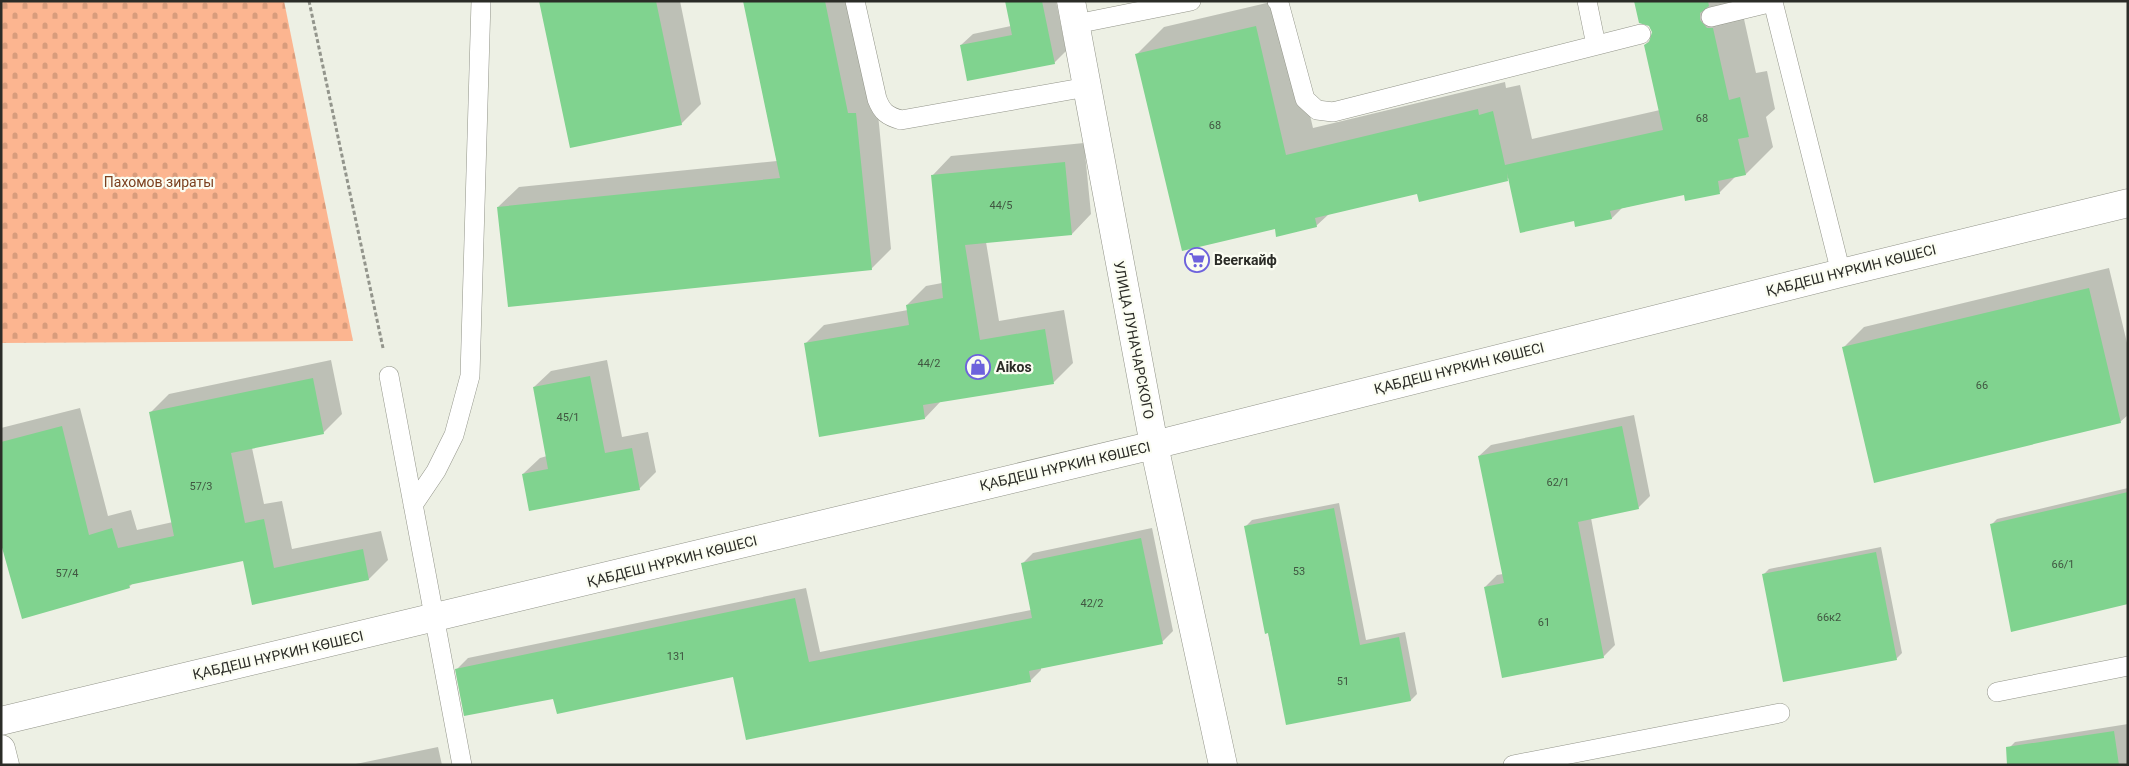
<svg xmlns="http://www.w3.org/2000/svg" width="2129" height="766" viewBox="0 0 2129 766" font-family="Roboto,sans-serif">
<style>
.cemetery{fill:url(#cemetery-stones)}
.shadow{fill:#0003}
.building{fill:#80d38f}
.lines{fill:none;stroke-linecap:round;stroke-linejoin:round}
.lane-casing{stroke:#929489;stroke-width:20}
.street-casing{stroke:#929489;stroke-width:29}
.path{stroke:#93958c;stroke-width:3;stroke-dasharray:4 2.5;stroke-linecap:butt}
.lane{stroke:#fff;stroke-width:19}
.street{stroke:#fff;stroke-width:28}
.labels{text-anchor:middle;stroke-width:4.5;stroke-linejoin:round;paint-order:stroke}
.number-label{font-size:11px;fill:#405641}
.park-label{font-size:14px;fill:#7c4120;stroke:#fbfdf2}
.poi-label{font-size:14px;font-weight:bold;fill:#2b2c27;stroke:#fbfdf2;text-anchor:start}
.street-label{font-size:14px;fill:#2b2c27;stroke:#fbfdf2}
</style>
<defs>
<pattern id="cemetery-stones" width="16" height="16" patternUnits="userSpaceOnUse" patternTransform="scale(1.25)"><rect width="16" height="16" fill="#fcb590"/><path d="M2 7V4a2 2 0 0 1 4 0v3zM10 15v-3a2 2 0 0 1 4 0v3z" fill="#d89c7c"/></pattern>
</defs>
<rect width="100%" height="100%" fill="#edf0e4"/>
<path class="cemetery" d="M 1,1 L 284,1 L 353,341 L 1,343 Z"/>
<path class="shadow" d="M 541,1 L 680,1 L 701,104 L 681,124 Z
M 744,1 L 849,1 L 876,93 L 891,249 L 871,269 L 498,207 L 519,187 L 777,161 Z
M 1006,1 L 1056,1 L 1066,51 L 1054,63 L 961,45 L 973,34 L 1011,26 Z
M 1275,1 L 1283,1 L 1313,128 L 1505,82 L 1506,88 L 1520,85 L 1532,139 L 1660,110 L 1645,45 L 1651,39 L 1653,32 L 1635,1 L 1740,1 L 1756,73 L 1767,71 L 1775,109 L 1766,117 L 1773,147 L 1746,174 L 1736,176 L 1720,192 L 1685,193 L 1622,208 L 1612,218 L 1575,219 L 1509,178 L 1420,201 L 1418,193 L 1329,214 L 1316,226 L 1276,228 L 1136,55 L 1164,27 Z
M 1084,143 L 1091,214 L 1072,234 L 986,242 L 999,321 L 1064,310 L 1073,363 L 1054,382 L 941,401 L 925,418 L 805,344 L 824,325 L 908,310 L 907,305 L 926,286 L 942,283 L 932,176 L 951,156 Z
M 2109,268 L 2128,347 L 2128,415 L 2120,422 L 1844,347 L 1864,327 Z
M 331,360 L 342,414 L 323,433 L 252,448 L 264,504 L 282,501 L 292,549 L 381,531 L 388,560 L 369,579 L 252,603 L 244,560 L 134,582 L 129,587 L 1,539 L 1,428 L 80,408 L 108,516 L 131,510 L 137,530 L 173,522 L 150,413 L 169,394 Z
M 607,360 L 622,437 L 648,432 L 656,472 L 639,489 L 523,474 L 540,458 L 547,456 L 534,387 L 551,371 Z
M 1634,415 L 1650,496 L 1638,508 L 1591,518 L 1615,645 L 1603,657 L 1485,587 L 1497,575 L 1503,574 L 1479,456 L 1491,445 Z
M 2128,488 L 2128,603 L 1991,525 L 1997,519 Z
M 1339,503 L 1366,640 L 1405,632 L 1417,694 L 1411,700 L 1287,724 L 1246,526 L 1252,520 Z
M 1152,528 L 1173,631 L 1162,642 L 1041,667 L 1041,670 L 1030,681 L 734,676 L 554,697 L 457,669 L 468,658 L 806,588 L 820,652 L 1031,610 L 1022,564 L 1033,553 Z
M 1881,547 L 1902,653 L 1896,659 L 1763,575 L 1769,569 Z
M 2128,724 L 2128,765 L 2012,765 L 2009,748 L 2015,742 Z
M 438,747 L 442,765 L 351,765 Z"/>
<path class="building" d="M 539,1 L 656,1 L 682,125 L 570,148 Z
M 743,1 L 825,1 L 848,113 L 856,113 L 872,270 L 508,307 L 497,207 L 780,178 Z
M 1005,1 L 1042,1 L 1055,64 L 967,81 L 960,45 L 1012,35 Z
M 1634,1 L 1708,1 L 1709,6 L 1700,13 L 1700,20 L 1707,28 L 1713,28 L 1729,100 L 1740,97 L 1749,137 L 1738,139 L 1746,175 L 1718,181 L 1720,194 L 1685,201 L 1684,195 L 1610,211 L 1612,219 L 1575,227 L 1574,221 L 1520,233 L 1507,173 L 1508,181 L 1419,202 L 1417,194 L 1315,218 L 1317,227 L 1276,237 L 1275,229 L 1182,251 L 1135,54 L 1256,26 L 1286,155 L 1478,109 L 1479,115 L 1493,111 L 1505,165 L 1663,130 L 1644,45 L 1649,42 L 1652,32 L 1649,26 L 1639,23 Z
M 1065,162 L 1072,235 L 965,245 L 980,340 L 1045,329 L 1054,384 L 923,405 L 925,419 L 819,437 L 804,343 L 909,325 L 906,305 L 943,298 L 931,175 Z
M 2089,288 L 2121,423 L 1874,483 L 1842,347 Z
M 590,376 L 605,453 L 632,448 L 640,490 L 529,511 L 522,474 L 548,469 L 533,387 Z
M 313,378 L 324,434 L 231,453 L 245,523 L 264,519 L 274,568 L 363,549 L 369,580 L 252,605 L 243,561 L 129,585 L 130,588 L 22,619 L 1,544 L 1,442 L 62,426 L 89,535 L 112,528 L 118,548 L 174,536 L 149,412 Z
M 1622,426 L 1639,509 L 1578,522 L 1604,658 L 1502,678 L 1484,587 L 1504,583 L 1478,456 Z
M 2128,492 L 2128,604 L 2011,632 L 1990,524 Z
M 1334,508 L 1360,645 L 1399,637 L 1411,701 L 1286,725 L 1268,633 L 1265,634 L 1244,526 Z
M 1141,538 L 1163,644 L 1029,671 L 1031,682 L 746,740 L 733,677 L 557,714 L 553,699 L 464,716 L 455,669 L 795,598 L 809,662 L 1032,618 L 1021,563 Z
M 1876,552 L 1897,660 L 1783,682 L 1762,574 Z
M 2114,731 L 2119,765 L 2007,765 L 2006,747 Z"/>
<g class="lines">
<defs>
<path id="lane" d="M 855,1 L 877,99 C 882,112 887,116 901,120 L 1087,87
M 1277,1 L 1279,3 L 1305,99 L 1317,110 L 1333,112 L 1641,34
M 1587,1 L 1596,45
M 1711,17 L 1773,2 L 1841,273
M 1076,24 L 1191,1
M 389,376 L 462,765
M 413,505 L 436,471 L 454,435 L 470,376 L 481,1
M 1997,692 L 2128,666
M 1513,765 L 1780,713"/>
<path id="street" d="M 1071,1 L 1154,445 L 1223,765
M 1,721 L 1154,445 L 1841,273 L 2128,203
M 1,749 L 5,765"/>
</defs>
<use href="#lane" class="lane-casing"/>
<use href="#street" class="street-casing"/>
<path class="path" d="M 309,1 L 383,348"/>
<use href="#lane" class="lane"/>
<use href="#street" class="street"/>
</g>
<defs>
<symbol id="supermarket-ring" viewBox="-11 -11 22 22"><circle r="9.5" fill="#fbfdf2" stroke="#6d62dc" stroke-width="1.5"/><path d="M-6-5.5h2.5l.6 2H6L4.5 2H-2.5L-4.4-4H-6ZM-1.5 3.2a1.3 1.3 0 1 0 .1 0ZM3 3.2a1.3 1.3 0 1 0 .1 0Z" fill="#6d62dc"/></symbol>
<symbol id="shop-ring" viewBox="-11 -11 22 22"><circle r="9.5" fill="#fbfdf2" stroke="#6d62dc" stroke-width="1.5"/><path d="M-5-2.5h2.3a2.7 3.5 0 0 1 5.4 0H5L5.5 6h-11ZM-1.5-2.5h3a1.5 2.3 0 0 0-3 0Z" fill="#6d62dc"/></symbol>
</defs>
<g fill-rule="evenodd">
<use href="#supermarket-ring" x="1183" y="246" width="28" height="28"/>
<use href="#shop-ring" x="964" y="353" width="28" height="28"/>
</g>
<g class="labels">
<g class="number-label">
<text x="1702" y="122">68</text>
<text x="1215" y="129">68</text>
<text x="1001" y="209">44/5</text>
<text x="929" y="367">44/2</text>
<text x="1982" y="389">66</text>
<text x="568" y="421">45/1</text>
<text x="1558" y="486">62/1</text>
<text x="201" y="490">57/3</text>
<text x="2063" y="568">66/1</text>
<text x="1299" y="575">53</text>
<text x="67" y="577">57/4</text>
<text x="1092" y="607">42/2</text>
<text x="1829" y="621">66к2</text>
<text x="1544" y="626">61</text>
<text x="676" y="660">131</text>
<text x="1343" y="685">51</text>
</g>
<g class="park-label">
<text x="159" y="187">Пахомов зираты</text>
</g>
<g class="poi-label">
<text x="1214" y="265">Beerкайф</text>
<text x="996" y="372">Aikos</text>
</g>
<g class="street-label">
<text transform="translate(1851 270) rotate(-14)" y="5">ҚАБДЕШ НҰРКИН КӨШЕСІ</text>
<text transform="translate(1134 340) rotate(79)" y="5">УЛИЦА ЛУНАЧАРСКОГО</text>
<text transform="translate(1459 368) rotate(-14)" y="5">ҚАБДЕШ НҰРКИН КӨШЕСІ</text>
<text transform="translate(1065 466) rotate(-13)" y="5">ҚАБДЕШ НҰРКИН КӨШЕСІ</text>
<text transform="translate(672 561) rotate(-14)" y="5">ҚАБДЕШ НҰРКИН КӨШЕСІ</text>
<text transform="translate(278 655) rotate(-13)" y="5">ҚАБДЕШ НҰРКИН КӨШЕСІ</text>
</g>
</g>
<rect width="2129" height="766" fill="none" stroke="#2b2c27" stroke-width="5"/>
</svg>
